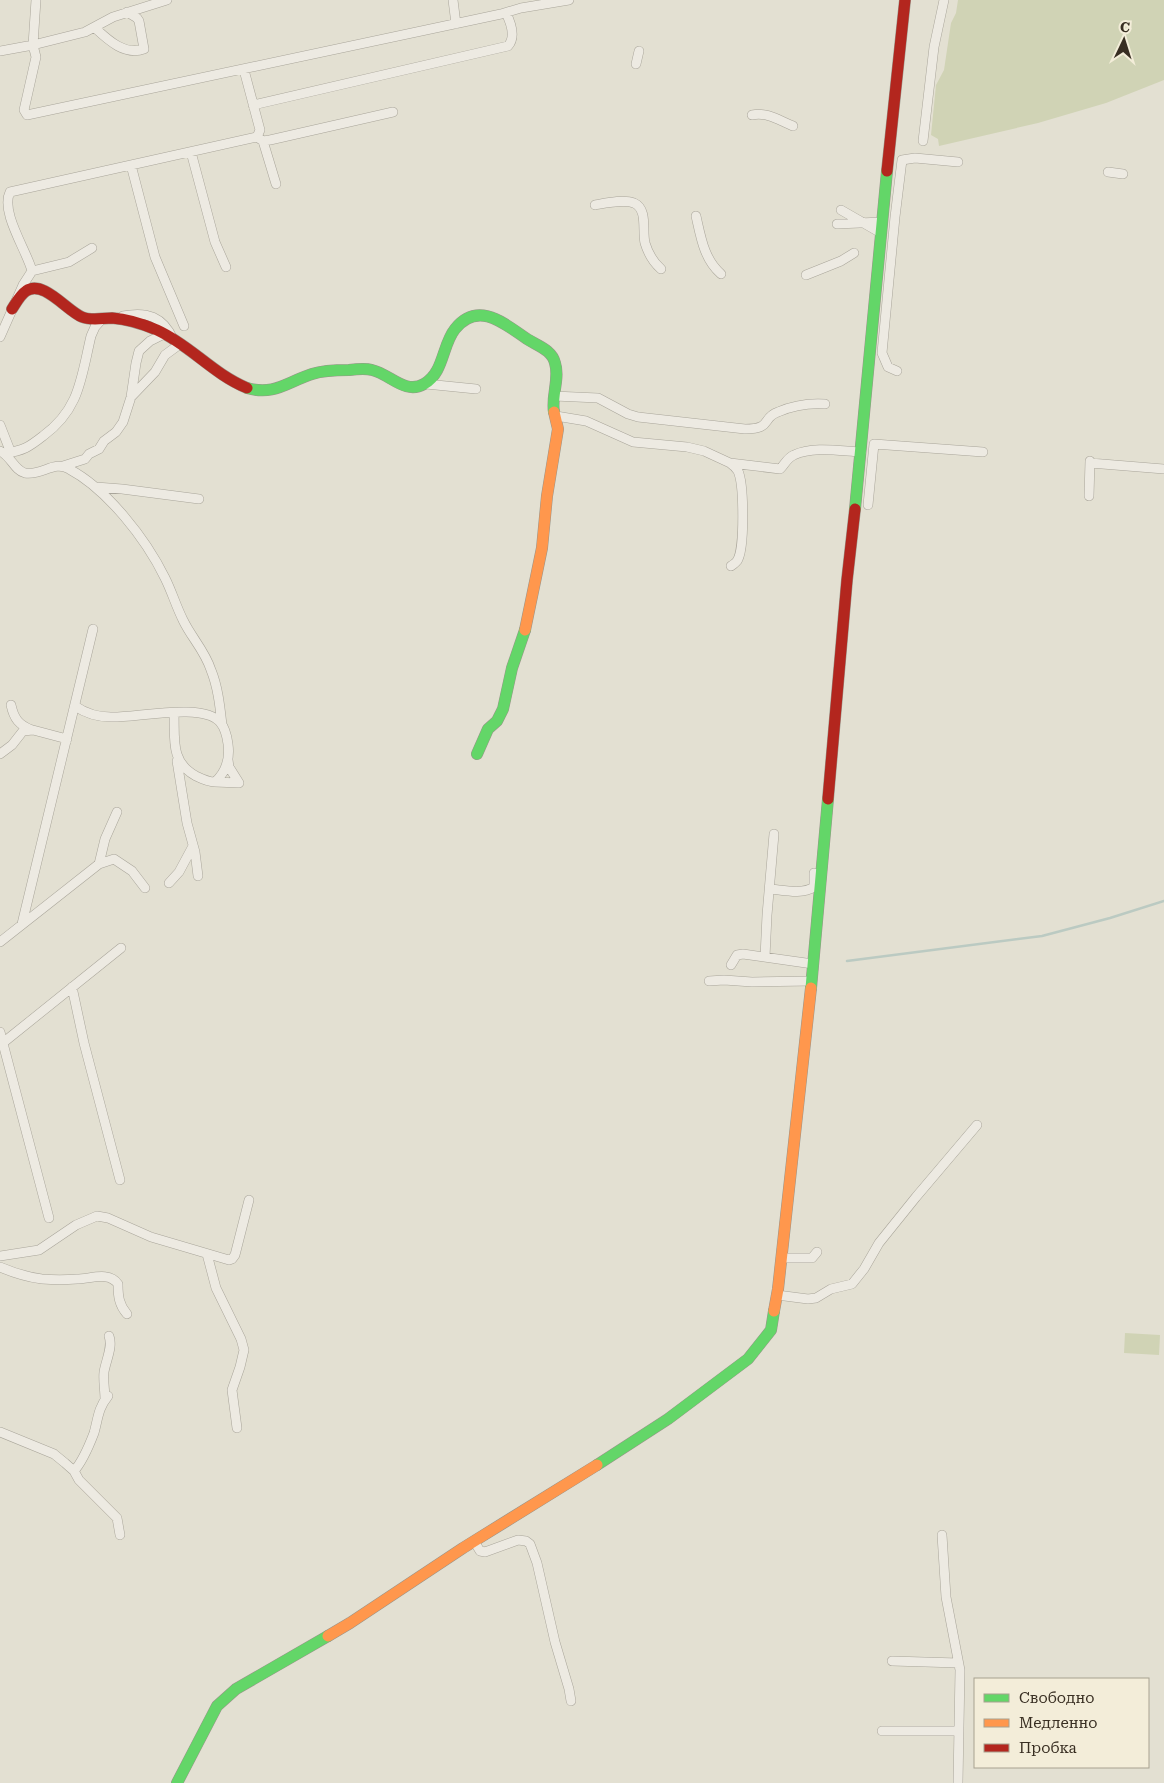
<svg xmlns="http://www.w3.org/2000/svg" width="1164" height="1783" viewBox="0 0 1164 1783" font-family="'Roboto Serif',serif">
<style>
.green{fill:#d0d3b5}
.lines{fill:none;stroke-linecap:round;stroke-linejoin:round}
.stream{stroke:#bbcac2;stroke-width:2.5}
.street-casing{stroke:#a9a59a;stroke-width:10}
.fast-casing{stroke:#99948a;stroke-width:12}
.slow-casing{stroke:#99948a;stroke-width:12}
.jam-casing{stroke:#99948a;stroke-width:12}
.street{stroke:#edeae2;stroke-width:9}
.fast{stroke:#63d668;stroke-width:11}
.slow{stroke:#ff974d;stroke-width:11}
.jam{stroke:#b3261e;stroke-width:11}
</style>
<rect width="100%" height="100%" fill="#e3e0d2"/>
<path class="green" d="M 958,0 L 1164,0 L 1164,80 L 1106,103 L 1038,123 L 939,146 L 938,139 L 931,135 L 936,85 L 944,70 L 951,23 L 956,13 Z
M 1125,1333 L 1160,1335 L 1159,1355 L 1124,1353 Z"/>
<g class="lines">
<path class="stream" d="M 847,961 L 1042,936 L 1110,918 L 1164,901"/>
<defs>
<path id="street" d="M 36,0 L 33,45 L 36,57 L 24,110 L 27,115 L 501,14 L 521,8 L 569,0
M 453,0 L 456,24
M 94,27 C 107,39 124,56 144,49 L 139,21 L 137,18 L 127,12
M 0,51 L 33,45 L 85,32 L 113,17 L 167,0
M 636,64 L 639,51
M 244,70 L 260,130 L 257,137
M 253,105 L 508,46 C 516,37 511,23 506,13
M 752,115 C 768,112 778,120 793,126
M 257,137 L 263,141 L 270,140 L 393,112
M 263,141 L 276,184
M 923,141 L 934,47 L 944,0
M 191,152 L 215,242 L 226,267
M 131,165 L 155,257 L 184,326
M 1108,172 L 1123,174
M 595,205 C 606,203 624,199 634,203 C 648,209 642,231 645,243 C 648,253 653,262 661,269
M 841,210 L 881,233
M 696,216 C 701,238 704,259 721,274
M 837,224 L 882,222
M 32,271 L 69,262 L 92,248
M 806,275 L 841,261 L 854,253
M 123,316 C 147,311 163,317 173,339
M 0,337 L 23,285 L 32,271 C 27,251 0,212 10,192 L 257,137
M 897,371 L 888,367 L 882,353 L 895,217 L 902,160 L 915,158 L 958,162
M 426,384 L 476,389
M 554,396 L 598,398 L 628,414 L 638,417 L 745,429 C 773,429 761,418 778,412 C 792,406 810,403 825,404
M 131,397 L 155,372 L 165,355 L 180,344
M 556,416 L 586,421 L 633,442 L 687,447 L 704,451 L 730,463 L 780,469 C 785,464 787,458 794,455 C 813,446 840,451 861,452
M 0,425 L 11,453
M 0,451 C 11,456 14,470 25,473 C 42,476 54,460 69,469 C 107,489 146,539 165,578 C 172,592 176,606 183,620 C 191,637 205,651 211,670 C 218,687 220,707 222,725
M 5,453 C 23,451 29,447 43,436 C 80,409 81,378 91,336 L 95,327 L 102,319
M 730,463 C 733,465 736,468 738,471 C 744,484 745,550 737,561 C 737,562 731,566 731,566
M 1090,463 L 1164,469
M 63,466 L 85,459 L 89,454 L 99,449 L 104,441 L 116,432 L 123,422 L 131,397 L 136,363 L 139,351 L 150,341 L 164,334
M 96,487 L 122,489 L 199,499
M 1089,496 L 1090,461
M 868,505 L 874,444 L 983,452
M 11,705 C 14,719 19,725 32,730
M 75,706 C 85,713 99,717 111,717 C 135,718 203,702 220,722 C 225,728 227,736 228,744 C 230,759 226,772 215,782 C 208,782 202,779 196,776 C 170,762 175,739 174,713
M 0,754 L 12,745 L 23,731 L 33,730 L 67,739
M 177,761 L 187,823 L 195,852 L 198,876
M 215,782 L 239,783 L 229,767 L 228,760
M 99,864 L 114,859 L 132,871 L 145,888
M 169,883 L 179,872 L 193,846
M 770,889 C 783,890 802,895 814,887 L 814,873
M 22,924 L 93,629
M 0,942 L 99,864 L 105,839 L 117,812
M 765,957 L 767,915 L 774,834
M 731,965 L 737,955 L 743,954 L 813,964
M 709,981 L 724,980 L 752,982 L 811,981
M 72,987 L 84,1043 L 120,1180
M 0,1032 L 49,1218
M 4,1042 L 121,948
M 207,1254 L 216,1288 L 241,1339 L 244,1350 L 240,1367 L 232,1390 L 237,1428
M 0,1256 L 39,1250 L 76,1225 L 97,1216 L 108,1218 L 151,1237 L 229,1260 L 232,1259 L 235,1255 L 249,1200
M 781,1258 L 812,1258 L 817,1252
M 0,1267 C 14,1273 27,1277 42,1279 C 53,1280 66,1280 77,1279 C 90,1279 109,1271 118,1284 C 118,1296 119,1305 127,1314
M 777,1295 L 808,1299 L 816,1298 L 831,1289 L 852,1284 L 864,1269 L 879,1243 L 916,1197 L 977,1125
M 105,1400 C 105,1390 103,1381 104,1372 C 106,1360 113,1347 109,1336
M 0,1432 L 54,1454 L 65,1463 L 74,1471 L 79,1480 L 117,1518 L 120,1535
M 74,1471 C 83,1461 89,1446 94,1433 C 98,1419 98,1408 108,1396
M 942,1535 L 946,1597 L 960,1670 L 958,1783
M 474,1541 L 480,1551 L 485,1552 L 518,1540 L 526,1541 L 530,1544 L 537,1563 L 555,1642 L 569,1689 L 571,1701
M 892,1661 L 958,1663
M 882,1731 L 958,1731"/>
<path id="fast" d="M 247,388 C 274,396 287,382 312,374 C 324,370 337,370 349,370 C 357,369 365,368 372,370 C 390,374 405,395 424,384 C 444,373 442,345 455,329 C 478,300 505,324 527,339 C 538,346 552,350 555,363 C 560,379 551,396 554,412
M 855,509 L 887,171
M 477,754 L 488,729 L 497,721 L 503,709 L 512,668 L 525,630
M 811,988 L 828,799
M 597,1465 L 668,1419 L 748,1359 L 771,1330 L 774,1311
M 177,1783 L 217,1706 L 236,1689 L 328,1636"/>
<path id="slow" d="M 525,630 L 542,548 L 547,496 L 558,429 L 554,412
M 774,1311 L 778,1289 L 811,988
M 328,1636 L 350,1623 L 463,1548 L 597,1465"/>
<path id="jam" d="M 887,171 L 905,0
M 12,309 C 16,303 20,295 26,291 C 43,279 67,311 82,317 C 92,321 102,318 112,318 C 128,319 143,324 157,330 C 190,345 213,374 247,388
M 828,799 L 847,580 L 855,509"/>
</defs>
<use href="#street" class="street-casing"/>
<use href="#fast" class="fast-casing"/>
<use href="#slow" class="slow-casing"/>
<use href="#jam" class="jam-casing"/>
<use href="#street" class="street"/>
<use href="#fast" class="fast"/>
<use href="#slow" class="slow"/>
<use href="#jam" class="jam"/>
</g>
<rect x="974" y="1678" width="175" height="90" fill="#f3edd9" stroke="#a8a190"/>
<rect x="984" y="1694" width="25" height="8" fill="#63d668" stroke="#a8a190"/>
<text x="1019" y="1703" font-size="15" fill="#382e22">Свободно</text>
<rect x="984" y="1719" width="25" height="8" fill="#ff974d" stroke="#a8a190"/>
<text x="1019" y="1728" font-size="15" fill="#382e22">Медленно</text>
<rect x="984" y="1744" width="25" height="8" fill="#b3261e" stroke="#a8a190"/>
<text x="1019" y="1753" font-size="15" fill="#382e22">Пробка</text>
<g transform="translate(1124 40) rotate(4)" stroke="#f3edd9" stroke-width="4" paint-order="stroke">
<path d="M0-4L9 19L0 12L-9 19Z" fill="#382e22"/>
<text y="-8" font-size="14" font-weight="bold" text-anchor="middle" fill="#382e22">С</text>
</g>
</svg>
